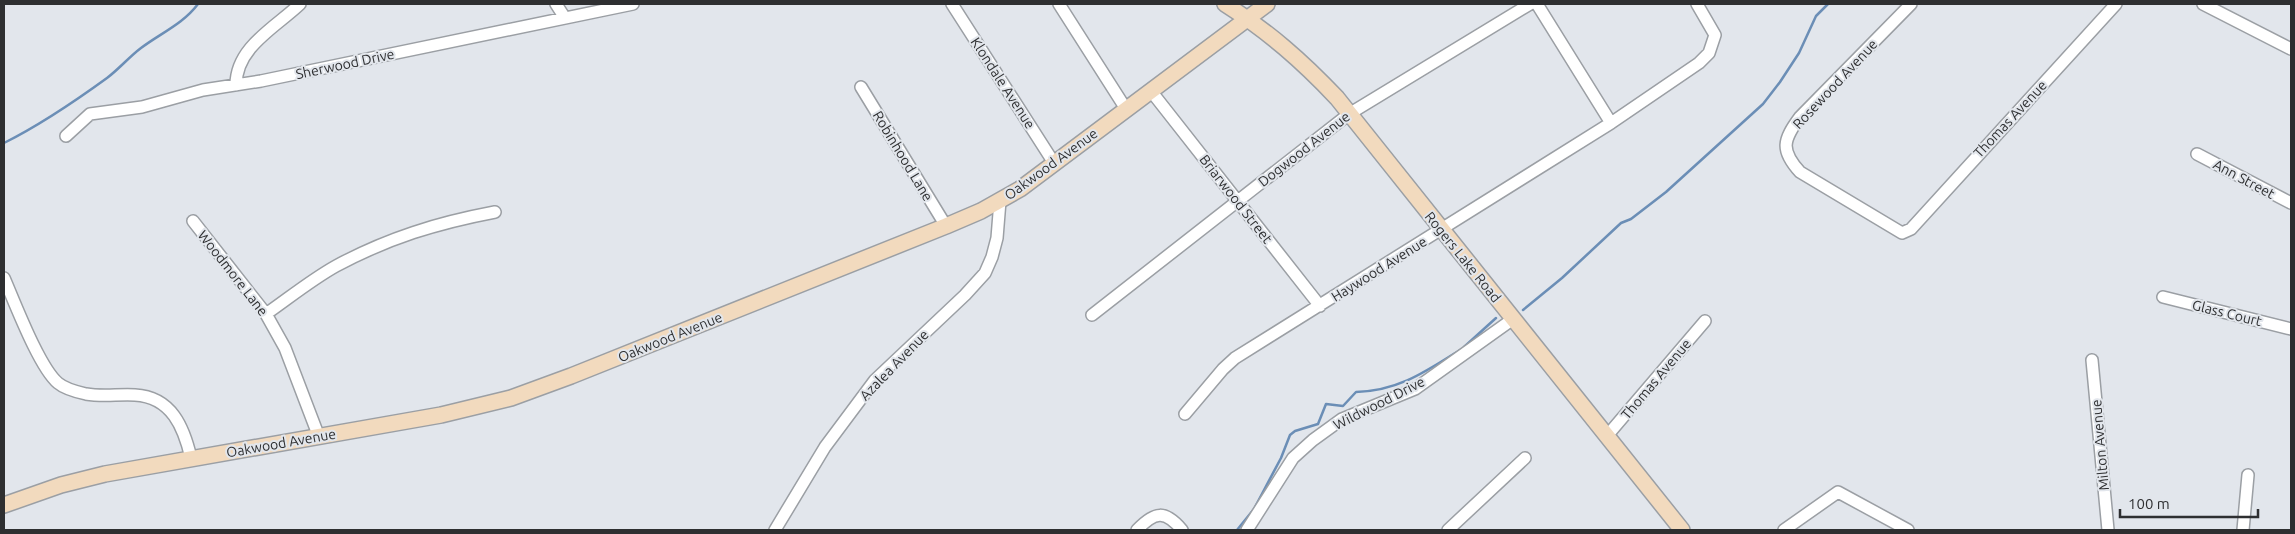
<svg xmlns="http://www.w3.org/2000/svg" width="2295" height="534" viewBox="0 0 2295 534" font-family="Ubuntu,sans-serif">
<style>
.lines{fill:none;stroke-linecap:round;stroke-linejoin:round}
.stream{stroke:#6b8eb6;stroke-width:2.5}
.street-casing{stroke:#9b9fa4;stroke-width:14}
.secondary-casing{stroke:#9b9fa4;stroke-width:18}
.street{stroke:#fff;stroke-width:11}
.secondary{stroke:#f2dabe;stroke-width:15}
.labels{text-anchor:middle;stroke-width:4;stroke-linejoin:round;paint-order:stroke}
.street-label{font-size:14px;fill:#2e2f31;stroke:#e2e6ec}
</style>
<rect width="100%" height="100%" fill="#e2e6ec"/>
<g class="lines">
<path class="stream" d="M 4,143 C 40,125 74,102 107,78 C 119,69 129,57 141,48 C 161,33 183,24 198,4
M 1523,310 L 1562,278 L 1621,223 L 1631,219 L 1666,192 L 1763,104 L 1780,82 L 1799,53 L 1816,16 L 1828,4
M 1464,347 L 1496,318
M 1237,530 L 1254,509 L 1281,458 L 1290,435 L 1295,431 L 1318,424 L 1326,404 L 1343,406 L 1356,392 C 1398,391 1425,372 1460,350"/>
<defs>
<path id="street" d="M 556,4 L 565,18
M 952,4 L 1054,163
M 1059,4 L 1126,109
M 1537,4 L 1611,123
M 1911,4 L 1800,117 C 1783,140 1780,150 1800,172 L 1902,233 L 1911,229 L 2116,4
M 2203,4 L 2291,49
M 236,85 C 236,47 276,27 300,4
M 861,87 L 946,226
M 1151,91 L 1320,306
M 66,136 L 90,114 L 142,107 L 203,90 L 261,81 L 633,4
M 2197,154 L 2291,203
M 193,221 L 266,314 L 285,348 L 319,437
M 4,278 C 15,303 39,367 58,383 C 65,389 77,392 86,394 C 103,397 118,394 135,395 C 172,397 184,428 191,458
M 2163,297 L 2291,329
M 266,314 C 289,298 311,280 336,266 C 388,238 437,223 495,212
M 1092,315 L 1349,114 L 1530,4
M 2092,360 L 2108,530
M 1185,414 L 1223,369 L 1235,358 L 1611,123 L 1699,63 L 1709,53 L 1715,35 L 1697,4
M 1606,437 L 1705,321
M 775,530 L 825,447 L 875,380 L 965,295 L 985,273 L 992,257 L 997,238 L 1000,201
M 1137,530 C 1155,511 1165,510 1182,530
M 1247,530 L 1293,458 L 1313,440 L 1342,419 L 1415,389 L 1513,319
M 1448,530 L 1525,458
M 1784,530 L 1838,492 L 1908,530
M 2243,530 L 2248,475"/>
<path id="secondary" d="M 1225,4 C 1269,32 1302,61 1337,98 L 1682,530
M 4,505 L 61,485 L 105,474 L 441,415 L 511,398 L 571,376 L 946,226 L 981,211 L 1020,189 L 1267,4"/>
</defs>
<use href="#street" class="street-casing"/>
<use href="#secondary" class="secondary-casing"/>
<use href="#street" class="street"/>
<use href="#secondary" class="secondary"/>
</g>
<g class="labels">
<g class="street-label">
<text transform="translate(345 64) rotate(-12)" y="5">Sherwood Drive</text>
<text transform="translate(1003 83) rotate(57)" y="5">Klondale Avenue</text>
<text transform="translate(1835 84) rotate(-47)" y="5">Rosewood Avenue</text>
<text transform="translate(2010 119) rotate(-47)" y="5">Thomas Avenue</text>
<text transform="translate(1304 149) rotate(-38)" y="5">Dogwood Avenue</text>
<text transform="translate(903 156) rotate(59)" y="5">Robinhood Lane</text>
<text transform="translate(1051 164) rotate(-36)" y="5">Oakwood Avenue</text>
<text transform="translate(2244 179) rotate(28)" y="5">Ann Street</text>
<text transform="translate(1236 199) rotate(52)" y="5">Briarwood Street</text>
<text transform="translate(1463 257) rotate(51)" y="5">Rogers Lake Road</text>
<text transform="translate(1379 269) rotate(-32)" y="5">Haywood Avenue</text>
<text transform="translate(233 273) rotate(52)" y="5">Woodmore Lane</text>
<text transform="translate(2227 313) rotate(14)" y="5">Glass Court</text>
<text transform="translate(670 337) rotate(-22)" y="5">Oakwood Avenue</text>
<text transform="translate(894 365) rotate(-46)" y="5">Azalea Avenue</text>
<text transform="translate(1656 379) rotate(-50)" y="5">Thomas Avenue</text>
<text transform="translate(1379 403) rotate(-27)" y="5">Wildwood Drive</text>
<text transform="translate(281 443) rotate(-10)" y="5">Oakwood Avenue</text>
<text transform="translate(2100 445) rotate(-95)" y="5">Milton Avenue</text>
</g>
</g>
<rect width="2295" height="534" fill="none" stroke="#2e2f31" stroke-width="10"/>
<path d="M2120 509v8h138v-8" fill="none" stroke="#2e2f31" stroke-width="2.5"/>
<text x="2128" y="509" font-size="15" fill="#2e2f31" stroke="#e2e6ec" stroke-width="4" paint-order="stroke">100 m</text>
</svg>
